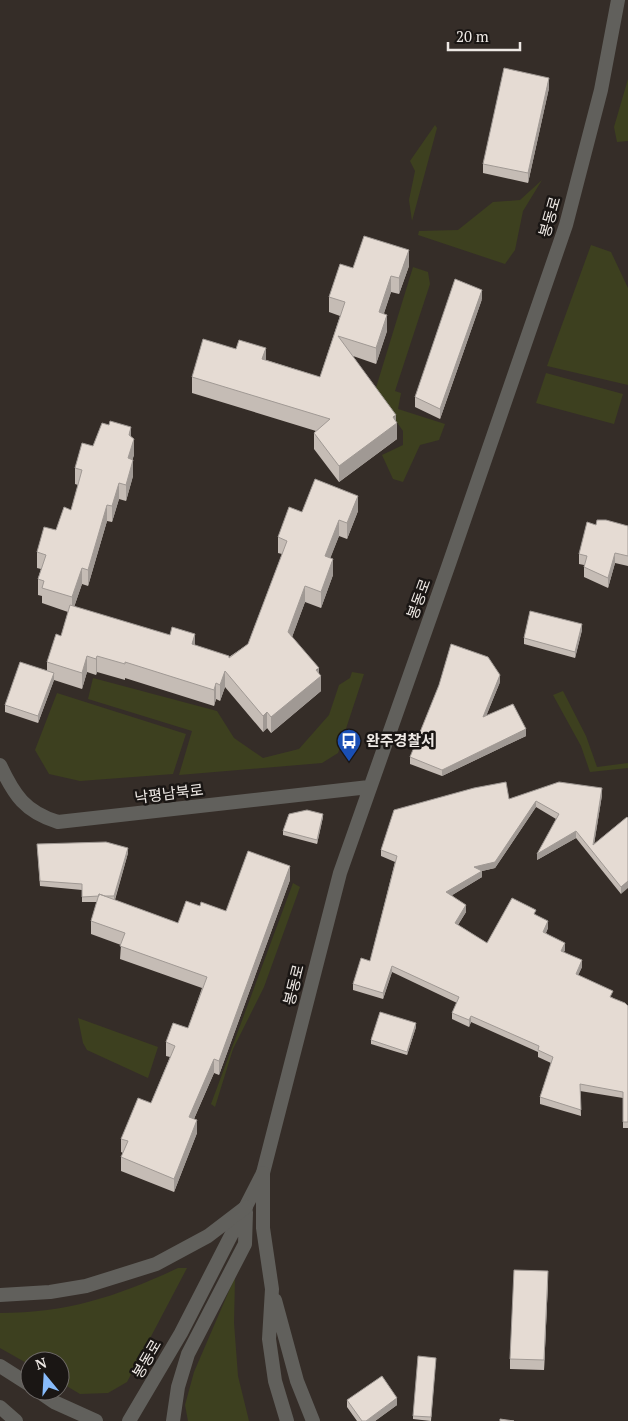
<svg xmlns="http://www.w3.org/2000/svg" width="628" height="1421" viewBox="0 0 628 1421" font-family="'PT Serif','Noto Sans KR',serif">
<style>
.green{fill:#3d401f}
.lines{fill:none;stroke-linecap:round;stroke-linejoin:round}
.minor{stroke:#61605c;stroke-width:14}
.tertiary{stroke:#61605c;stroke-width:14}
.wall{fill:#c5bcb5}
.shaded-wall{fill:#a09994}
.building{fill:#e5dbd3;stroke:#a09994}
.labels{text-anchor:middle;stroke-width:5;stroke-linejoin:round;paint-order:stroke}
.street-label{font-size:15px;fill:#eee9e5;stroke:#1a1614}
.poi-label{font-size:15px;font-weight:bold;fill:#eee9e5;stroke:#1a1614;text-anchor:start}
</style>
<rect width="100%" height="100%" fill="#352d28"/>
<path class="green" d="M 628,79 L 628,141 L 617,142 L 614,127 Z
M 435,125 L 437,128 L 412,221 L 409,200 L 415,171 L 410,161 Z
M 542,180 L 523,211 L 515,250 L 505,264 L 418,235 L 419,231 L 458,230 L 493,202 L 520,200 Z
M 591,245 L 611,252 L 628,288 L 628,385 L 547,366 Z
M 413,267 L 428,272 L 430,284 L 395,391 L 401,393 L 398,409 L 445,424 L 439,440 L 420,445 L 403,482 L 393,479 L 382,455 L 403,445 L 403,431 L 375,391 Z
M 546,373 L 623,394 L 614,424 L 536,403 Z
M 352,672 L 364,674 L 338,753 L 322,763 L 179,775 L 192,731 L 88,699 L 93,678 L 217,711 L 234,738 L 263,758 L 299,749 L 329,715 L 339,685 L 350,678 Z
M 563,691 L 586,736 L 597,767 L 628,763 L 628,768 L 590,772 L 581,746 L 553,695 Z
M 57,693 L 186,734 L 173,774 L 80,781 L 49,774 L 35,750 Z
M 293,883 L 300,887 L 264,987 L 233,1049 L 215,1107 L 211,1104 Z
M 78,1018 L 158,1047 L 148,1078 L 87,1050 L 83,1043 Z
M 178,1268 L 187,1268 L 127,1382 L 108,1393 L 80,1394 L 60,1382 L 60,1361 L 30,1361 L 30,1365 L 0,1348 L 0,1313 C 68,1313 118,1296 178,1268 Z
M 235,1277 L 234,1323 L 238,1376 L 249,1421 L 188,1421 L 185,1405 L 194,1372 Z"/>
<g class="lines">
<path class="minor" d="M 0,765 C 14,795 25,812 58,822 L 369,787
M 129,1421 L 181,1333 L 263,1173 L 340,873 L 449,564 L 566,225 L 601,90 L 618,0
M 173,1421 L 178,1387 L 188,1354 L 245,1244 L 246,1212"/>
<path class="tertiary" d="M 263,1173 L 263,1228 L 272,1289 L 269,1339 L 275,1381 L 287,1421
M 0,1295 L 50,1292 L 86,1286 L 156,1264 L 208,1236 L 246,1207
M 275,1300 L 297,1381 L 313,1421
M 0,1366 L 30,1385
M 38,1391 L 54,1402 L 96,1421
M 0,1407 L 16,1421"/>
</g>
<path class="wall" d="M 549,88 L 528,183 L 483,173 L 483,164 Z
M 409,266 L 399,294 L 391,292 L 384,313 L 387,331 L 376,364 L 353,356 L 396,421 L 397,439 L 339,482 L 314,449 L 314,433 L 316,431 L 192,393 L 192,377 L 266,360 L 320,377 L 340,316 L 329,312 L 329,297 L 353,268 Z
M 482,299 L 440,419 L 415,407 L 415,397 Z
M 131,437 L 134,455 L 132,460 L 133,476 L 126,501 L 119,499 L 112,522 L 107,521 L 88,586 L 82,584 L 74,607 L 229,657 L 248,644 L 282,554 L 278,553 L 278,537 L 302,512 L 358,511 L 347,539 L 339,536 L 330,558 L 333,575 L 321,608 L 305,602 L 292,637 L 319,674 L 321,691 L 271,733 L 267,728 L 263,732 L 225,687 L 220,701 L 216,699 L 214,706 L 125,678 L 125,680 L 97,672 L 96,675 L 87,672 L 82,689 L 54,680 L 38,723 L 5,712 L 5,705 L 47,671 L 47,662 L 61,636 L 68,612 L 42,603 L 42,596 L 38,595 L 38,579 L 41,569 L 37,568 L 37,552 L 56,530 L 71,510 L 78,485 L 75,484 L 75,468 Z
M 596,525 L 628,526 L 628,566 L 615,563 L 608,588 L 584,577 L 584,565 L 579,564 L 579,554 Z
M 582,630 L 575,658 L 524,644 L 524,638 Z
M 500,682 L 486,716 L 526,736 L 442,776 L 410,764 L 410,757 Z
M 602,795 L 594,844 L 627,817 L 621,894 L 576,838 L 537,860 L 556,819 L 536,807 L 495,868 L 482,871 L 482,877 L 452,895 L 466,912 L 458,925 L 487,943 L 536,915 L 548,928 L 546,933 L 565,950 L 564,952 L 582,967 L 578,975 L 613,998 L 612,998 L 628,1006 L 628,1128 L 623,1128 L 623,1098 L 580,1091 L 581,1116 L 540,1104 L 540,1097 L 551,1063 L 538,1057 L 538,1052 L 471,1022 L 469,1027 L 452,1019 L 452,1013 L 457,1003 L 392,972 L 383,999 L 353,990 L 353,984 L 370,961 L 395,862 L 381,856 L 381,850 L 509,799 Z
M 323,817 L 317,844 L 283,835 L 283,831 Z
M 37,844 L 128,853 L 115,900 L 178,923 L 200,906 L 226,911 L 290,880 L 219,1075 L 214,1073 L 194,1119 L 197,1133 L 174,1192 L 121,1171 L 121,1157 L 123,1153 L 121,1152 L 121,1139 L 151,1103 L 170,1057 L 166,1056 L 166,1042 L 188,1028 L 202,988 L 120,959 L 121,945 L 91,934 L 91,921 L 97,902 L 82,902 L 82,890 L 40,886 Z
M 416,1027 L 407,1055 L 371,1044 L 371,1040 Z
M 548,1281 L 544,1370 L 510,1369 L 510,1359 Z
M 436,1358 L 431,1421 L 413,1419 L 413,1416 Z
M 347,1400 L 397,1405 L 375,1421 L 357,1421 L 347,1407 Z"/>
<path class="shaded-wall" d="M 549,78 L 549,88 L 528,183 L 528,173 Z
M 409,250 L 409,266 L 399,294 L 399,278 Z
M 391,276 L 391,292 L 379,328 L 379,312 Z
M 482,290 L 482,299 L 440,419 L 440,409 Z
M 387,315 L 387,331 L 376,364 L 376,348 Z
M 266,348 L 266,364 L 262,359 Z
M 396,415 L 396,424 L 397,423 L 397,439 L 339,482 L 339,466 Z
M 131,427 L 131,443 L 129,435 Z
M 134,439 L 134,455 L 128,474 L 128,458 Z
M 133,460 L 133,476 L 126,501 L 126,485 Z
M 119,483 L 119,499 L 112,522 L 112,506 Z
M 358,496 L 358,511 L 347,539 L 347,523 Z
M 107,505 L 107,521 L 88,586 L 88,570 Z
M 339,520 L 339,536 L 325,572 L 325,556 Z
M 615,553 L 615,563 L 608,588 L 608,578 Z
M 333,559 L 333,575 L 321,608 L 321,592 Z
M 82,568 L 82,584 L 72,613 L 72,597 Z
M 305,586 L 305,602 L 288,648 L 288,632 Z
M 582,624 L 582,630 L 575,658 L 575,652 Z
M 195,634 L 195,650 L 192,644 Z
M 87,656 L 87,672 L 82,689 L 82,673 Z
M 97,656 L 97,672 L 96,675 L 96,659 Z
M 319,668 L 319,677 L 321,676 L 321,691 L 271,733 L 271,717 Z
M 225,671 L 225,687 L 220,701 L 220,685 Z
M 54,673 L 54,680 L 38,723 L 38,716 Z
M 500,675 L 500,682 L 483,724 L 483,717 Z
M 216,683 L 216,699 L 214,706 L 214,690 Z
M 267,712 L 267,728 L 263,732 L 263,716 Z
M 526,729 L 526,736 L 442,776 L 442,770 Z
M 602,788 L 602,795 L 593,851 L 593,845 Z
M 536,801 L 536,807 L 495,868 L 482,871 L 482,877 L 446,899 L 446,892 L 474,867 Z
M 323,814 L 323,817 L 317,844 L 317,840 Z
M 576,831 L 576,838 L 537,860 L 537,854 Z
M 128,848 L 128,853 L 114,902 L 114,896 Z
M 290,866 L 290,880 L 219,1075 L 219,1061 Z
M 628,881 L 628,888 L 621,894 L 621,887 Z
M 466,905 L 466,912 L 455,929 L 455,923 Z
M 548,921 L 548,928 L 543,938 L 543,932 Z
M 565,943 L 565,950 L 561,957 L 561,951 Z
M 582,960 L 582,967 L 576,980 L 576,974 Z
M 392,966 L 392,972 L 383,999 L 383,993 Z
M 471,1016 L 471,1022 L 469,1027 L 469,1020 Z
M 416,1023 L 416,1027 L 407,1055 L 407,1052 Z
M 214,1059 L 214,1073 L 189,1130 L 189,1117 Z
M 197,1120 L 197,1133 L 174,1192 L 174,1179 Z
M 548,1271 L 548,1281 L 544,1370 L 544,1360 Z
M 397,1398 L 397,1405 L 375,1421 L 366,1421 Z"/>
<path class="building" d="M 504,68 L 549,78 L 528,173 L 483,164 Z
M 364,236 L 409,250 L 399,278 L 391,276 L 379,312 L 387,315 L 376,348 L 338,336 L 396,415 L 393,417 L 397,423 L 339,466 L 314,433 L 330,419 L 192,377 L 203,339 L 236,349 L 239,340 L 266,348 L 262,359 L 320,377 L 345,302 L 329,297 L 340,264 L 353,268 Z
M 455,279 L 482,290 L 440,409 L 415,397 Z
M 110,421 L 131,427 L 129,435 L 134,439 L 128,458 L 133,460 L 126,485 L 119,483 L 112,506 L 107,505 L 88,570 L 82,568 L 72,597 L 42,588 L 44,581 L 38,579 L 46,555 L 37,552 L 44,527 L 56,530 L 64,507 L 71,510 L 82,470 L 75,468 L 82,443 L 93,446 L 102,423 L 109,425 Z
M 315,479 L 358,496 L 347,523 L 339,520 L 325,556 L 333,559 L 321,592 L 305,586 L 288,632 L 319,668 L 316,670 L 321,676 L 271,717 L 267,712 L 263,716 L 225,671 L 220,685 L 216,683 L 214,690 L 125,662 L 125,664 L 97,656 L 96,659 L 87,656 L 82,673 L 47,662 L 56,634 L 61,636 L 70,605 L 170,635 L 172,627 L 195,634 L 192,644 L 229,656 L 229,658 L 248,644 L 287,541 L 278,537 L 289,507 L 302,512 Z
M 597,520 L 606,520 L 628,526 L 628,556 L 615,553 L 608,578 L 584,567 L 587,556 L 579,554 L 587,522 L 596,525 Z
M 530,611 L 582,624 L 575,652 L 524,638 Z
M 451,644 L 488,657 L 500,675 L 483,717 L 513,704 L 526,729 L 442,770 L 410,757 L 439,685 Z
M 20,662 L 54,673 L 38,716 L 5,705 Z
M 506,782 L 509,799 L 559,782 L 602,788 L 593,845 L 627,817 L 628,818 L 628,881 L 621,887 L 576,831 L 537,854 L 559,814 L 536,801 L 495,862 L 474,867 L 482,871 L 446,892 L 466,905 L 455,923 L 487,943 L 512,898 L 536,910 L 534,914 L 548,921 L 543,932 L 565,943 L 561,951 L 582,960 L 576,974 L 613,991 L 610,997 L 625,1003 L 628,1006 L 628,1122 L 623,1122 L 623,1092 L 580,1084 L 581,1110 L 540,1097 L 553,1057 L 538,1050 L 539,1046 L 471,1016 L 469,1020 L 452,1013 L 459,997 L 392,966 L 383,993 L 353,984 L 361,958 L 370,961 L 397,856 L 381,850 L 394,810 L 474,788 Z
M 307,810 L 323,814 L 317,840 L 283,831 L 289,814 Z
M 106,842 L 128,848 L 114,896 L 105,896 L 99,894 L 99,896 L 82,897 L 82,884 L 40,881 L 37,844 Z
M 248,851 L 290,866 L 219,1061 L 214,1059 L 189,1117 L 197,1120 L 174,1179 L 121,1157 L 128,1141 L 121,1139 L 138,1098 L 151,1103 L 175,1046 L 166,1042 L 173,1023 L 188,1028 L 207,977 L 120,946 L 125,933 L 91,921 L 99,894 L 178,923 L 186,901 L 200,906 L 201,902 L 226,911 Z
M 380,1012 L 416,1023 L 407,1052 L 371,1040 Z
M 514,1270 L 548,1271 L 544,1360 L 510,1359 Z
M 418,1356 L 436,1358 L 431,1417 L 413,1416 Z
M 382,1376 L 397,1398 L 366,1421 L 362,1421 L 347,1400 Z
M 500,1419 L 514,1421 L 500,1421 Z"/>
<defs>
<symbol id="bus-pin" viewBox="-11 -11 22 30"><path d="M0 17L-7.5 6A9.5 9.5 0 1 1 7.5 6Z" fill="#1a4fb4" stroke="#1a1614"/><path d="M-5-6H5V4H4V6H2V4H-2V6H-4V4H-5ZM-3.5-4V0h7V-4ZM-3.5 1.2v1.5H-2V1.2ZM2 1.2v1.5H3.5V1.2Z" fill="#fff"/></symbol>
</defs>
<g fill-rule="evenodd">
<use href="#bus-pin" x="335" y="727" width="28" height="38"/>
</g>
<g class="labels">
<g class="street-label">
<text transform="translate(550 217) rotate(-74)" y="5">봉동로</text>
<text transform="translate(419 599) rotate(-70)" y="5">봉동로</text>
<text transform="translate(169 794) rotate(-7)" y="5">낙평남북로</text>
<text transform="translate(294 985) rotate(-76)" y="5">봉동로</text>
<text transform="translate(147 1359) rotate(-60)" y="5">봉동로</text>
</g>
<g class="poi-label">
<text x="366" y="746">완주경찰서</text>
</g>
</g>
<g transform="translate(45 1376) rotate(342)"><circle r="24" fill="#1a1614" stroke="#6f6a68"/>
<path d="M0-4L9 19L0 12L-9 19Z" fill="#87bbfb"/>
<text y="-8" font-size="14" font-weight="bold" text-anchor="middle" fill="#eee9e5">N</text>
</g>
<path d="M448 42v8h72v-8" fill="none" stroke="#eee9e5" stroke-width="2.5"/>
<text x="456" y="42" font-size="15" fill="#eee9e5" stroke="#1a1614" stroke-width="4" paint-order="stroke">20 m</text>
</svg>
